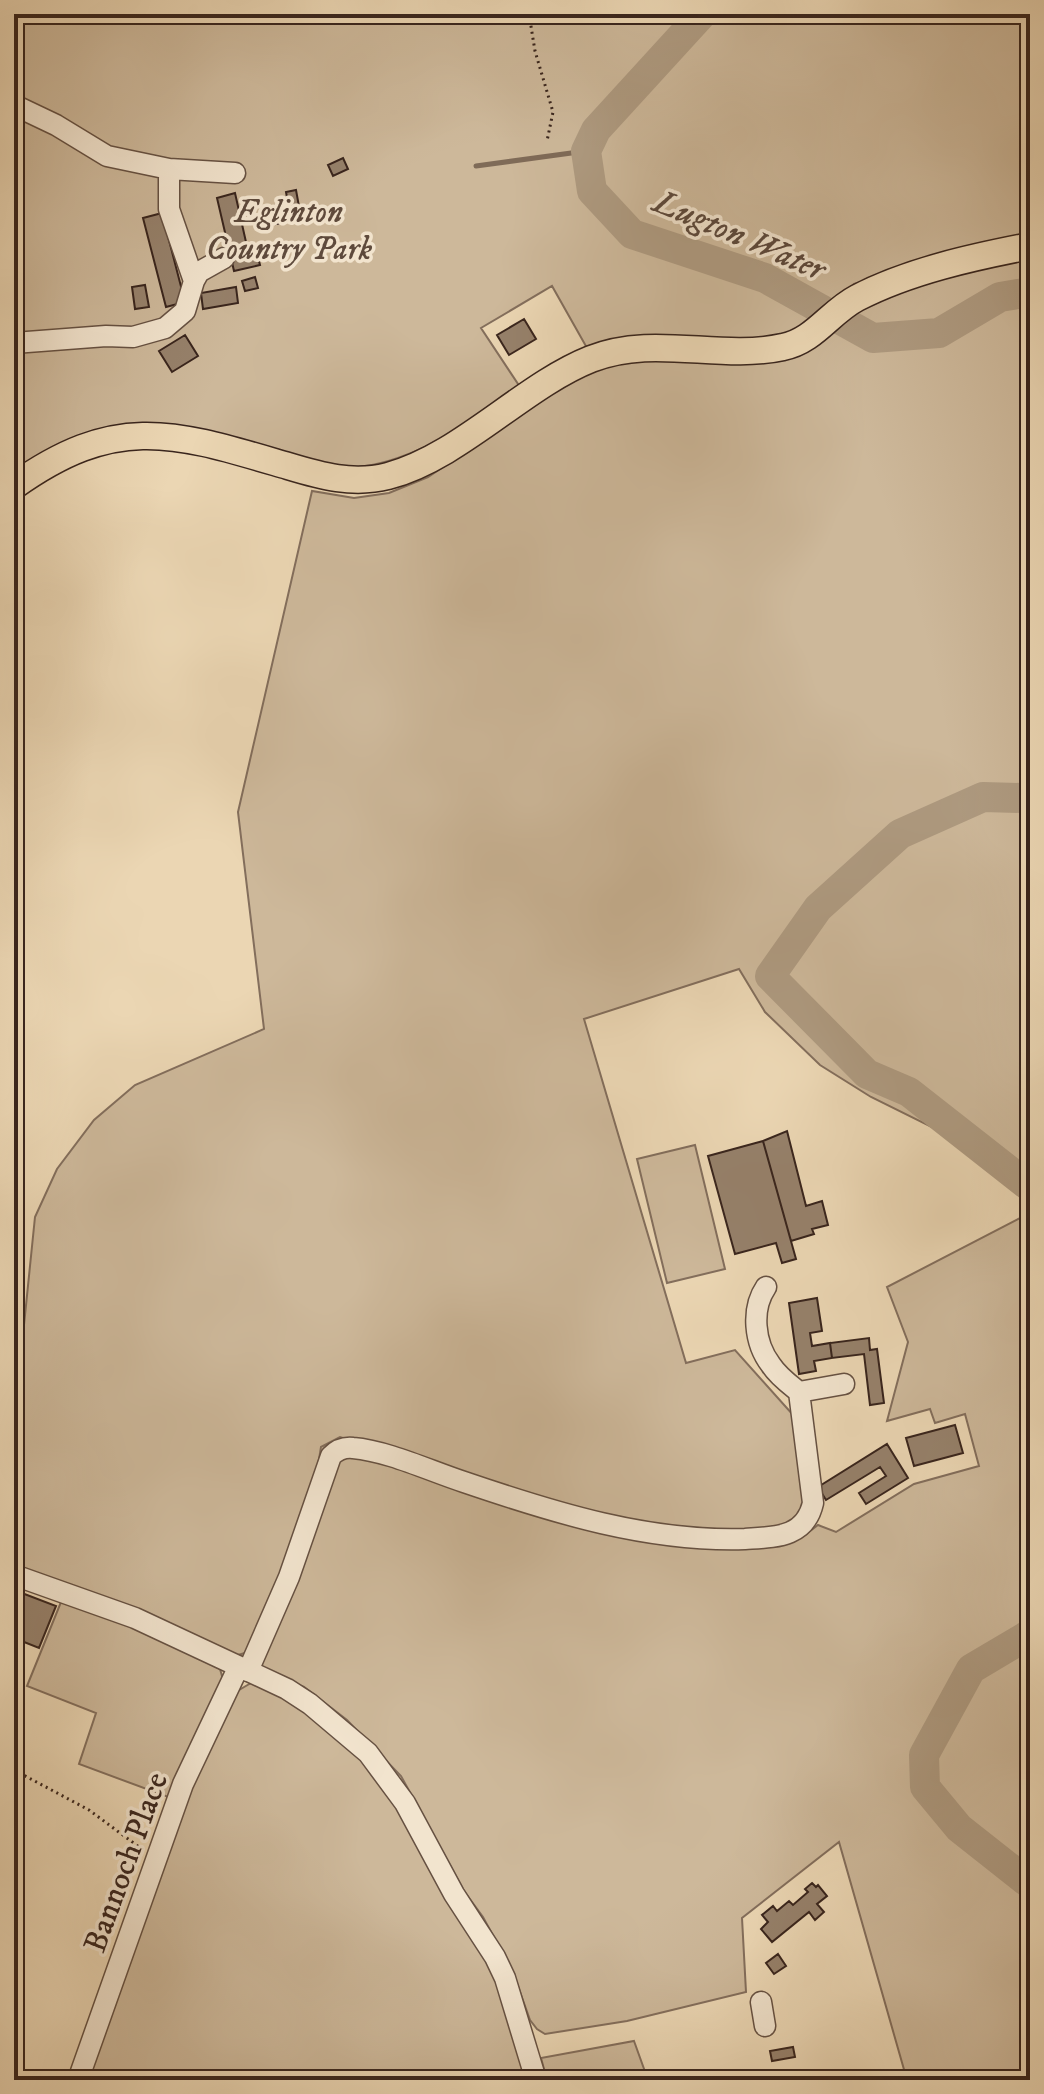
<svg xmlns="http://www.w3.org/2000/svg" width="1044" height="2094" viewBox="0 0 1044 2094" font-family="'IM FELL DW Pica',serif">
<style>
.green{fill:#cdb89a;stroke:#836e5c;stroke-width:2}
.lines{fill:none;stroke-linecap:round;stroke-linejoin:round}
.stream{stroke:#7f6b58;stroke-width:5}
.river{stroke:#ae9a80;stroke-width:30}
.building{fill:#96816b;stroke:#39251d;stroke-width:2}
.minor-casing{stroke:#665142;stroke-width:23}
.major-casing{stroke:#39251d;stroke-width:29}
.path{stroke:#39251d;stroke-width:3;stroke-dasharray:2 4;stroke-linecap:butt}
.minor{stroke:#f2e4ce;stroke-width:20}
.major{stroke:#ebd6b3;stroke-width:26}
.labels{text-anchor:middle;stroke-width:7;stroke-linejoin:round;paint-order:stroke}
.park-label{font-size:32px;font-style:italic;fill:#5e4a3c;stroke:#f2e4ce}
.street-label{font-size:32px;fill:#39251d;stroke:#f2e4ce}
.water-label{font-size:34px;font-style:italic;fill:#5c483b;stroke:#f2e4ce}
</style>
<rect width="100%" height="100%" fill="#ebd6b3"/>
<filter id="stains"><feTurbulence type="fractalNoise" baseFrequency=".0025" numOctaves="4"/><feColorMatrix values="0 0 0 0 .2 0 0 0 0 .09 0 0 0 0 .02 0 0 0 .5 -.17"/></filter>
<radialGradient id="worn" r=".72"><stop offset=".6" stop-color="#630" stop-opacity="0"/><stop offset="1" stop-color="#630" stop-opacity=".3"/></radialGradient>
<path class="green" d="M 14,14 L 1030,14 L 1030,237 L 916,265 L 854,284 L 809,324 L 772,341 L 587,348 L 552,286 L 481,328 L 522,390 C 472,419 417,462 357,467 C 324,470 294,457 262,448 C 214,434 158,414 107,429 C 81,436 40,462 14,475 Z
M 1030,254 L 1030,1204 L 942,1132 L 871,1097 L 820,1065 L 765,1012 L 739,969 L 584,1019 L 686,1363 L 735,1350 L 794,1416 L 804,1500 L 800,1517 L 770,1530 L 687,1531 L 619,1518 L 535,1496 L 340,1437 L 321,1447 L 315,1484 L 252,1644 L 245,1653 L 234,1656 L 27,1573 L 14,1564 L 14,1423 L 35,1217 L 57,1169 L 94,1120 L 135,1085 L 264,1029 L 238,812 L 312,491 L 354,498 L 389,493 L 428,477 L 575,378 L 608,364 L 643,357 L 752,361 L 886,293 Z
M 695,1145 L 725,1269 L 667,1283 L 637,1159 Z
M 1030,1213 L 1030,2080 L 907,2080 L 839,1842 L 742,1918 L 746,1992 L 627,2021 L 545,2034 L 537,2029 L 530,2020 L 515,1978 L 501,1950 L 483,1917 L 464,1891 L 401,1776 L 347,1720 L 304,1687 L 259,1669 L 339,1461 L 350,1456 L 360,1455 L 557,1519 L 783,1544 L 805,1535 L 818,1525 L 836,1532 L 914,1484 L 979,1466 L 965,1414 L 935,1423 L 930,1409 L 887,1421 L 908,1342 L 887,1287 Z
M 61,1602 L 121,1620 L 220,1669 L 224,1683 L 171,1798 L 79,1764 L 96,1713 L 27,1686 Z
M 251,1683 L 294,1701 L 359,1754 L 399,1806 L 493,1972 L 529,2080 L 87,2080 L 180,1811 L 234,1693 Z
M 634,2041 L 648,2080 L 547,2080 L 541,2058 Z"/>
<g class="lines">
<path class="stream" d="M 476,166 L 586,151"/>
<path class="river" d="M 702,14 L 596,130 L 586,151 L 592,191 L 632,234 L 765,278 L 873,338 L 939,333 L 1000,297 L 1030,292
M 1030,801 L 1021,798 L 983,797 L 900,834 L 818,908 L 770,976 L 867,1074 L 909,1092 L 1030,1187
M 1030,1634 L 971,1669 L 924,1755 L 925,1787 L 959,1828 L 1030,1884"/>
</g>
<path class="building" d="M 343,158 L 348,169 L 333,176 L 328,165 Z
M 296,190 L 300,212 L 287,214 L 288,222 L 276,224 L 273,206 L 288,203 L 286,192 Z
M 235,193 L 248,251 L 256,249 L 260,265 L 234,271 L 217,198 Z
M 162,213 L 185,302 L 166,307 L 143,218 Z
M 255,277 L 258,288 L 245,291 L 242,281 Z
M 145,285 L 149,307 L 135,309 L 132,287 Z
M 236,287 L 238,303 L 203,309 L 201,293 Z
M 524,319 L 536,339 L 509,355 L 497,335 Z
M 185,335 L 198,356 L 172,372 L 159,351 Z
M 787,1131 L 806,1206 L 822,1201 L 828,1225 L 812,1229 L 814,1234 L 791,1241 L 763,1141 Z
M 763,1141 L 796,1259 L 782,1263 L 776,1243 L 735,1254 L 708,1156 Z
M 817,1298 L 822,1331 L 810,1333 L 812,1346 L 830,1343 L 832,1358 L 814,1361 L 816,1371 L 799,1374 L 789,1303 Z
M 869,1338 L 870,1350 L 877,1349 L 884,1403 L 870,1405 L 864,1354 L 832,1358 L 830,1343 Z
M 955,1425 L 963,1453 L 914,1466 L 906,1438 Z
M 887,1444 L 908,1478 L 866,1504 L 859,1493 L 886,1476 L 880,1467 L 826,1500 L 818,1487 Z
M 14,1590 L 56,1606 L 39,1648 L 14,1638 L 14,1629 L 20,1614 L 14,1612 Z
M 812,1883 L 816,1887 L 818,1885 L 827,1896 L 817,1904 L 824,1912 L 815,1920 L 809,1912 L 772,1942 L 761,1929 L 768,1922 L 762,1915 L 773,1906 L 777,1911 L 789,1901 L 793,1905 L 808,1892 L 805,1889 Z
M 778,1954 L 786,1966 L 774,1974 L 766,1963 Z
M 793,2047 L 795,2057 L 772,2061 L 770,2051 Z"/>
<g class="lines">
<defs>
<path id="minor" d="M 14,105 L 56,125 L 107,156 L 169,169 L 235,173
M 194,281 L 199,272 L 224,258
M 14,343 L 106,336 L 133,337 L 165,328 L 185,311 L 194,281 L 169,209 L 169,169
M 766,1287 C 751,1309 754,1343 771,1365 C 778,1376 789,1384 799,1392 L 844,1384
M 14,1575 L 135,1618 L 287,1689 L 310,1704 L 368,1753 L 405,1803 L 454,1894 L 495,1957 L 505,1978 L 536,2080
M 248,1671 L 289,1577 L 331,1456 C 337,1450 344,1447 353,1448 C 388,1451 430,1471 464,1482 C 555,1513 648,1542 745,1539 C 775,1537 805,1538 813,1503 L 799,1392
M 761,2002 L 765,2026
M 78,2080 L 183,1784 L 238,1668"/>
<path id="major" d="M 14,486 C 118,412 175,433 288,466 C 321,476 353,485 388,476 C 460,457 523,386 591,359 C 654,334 719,361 783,347 C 814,341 830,312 857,298 C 909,271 973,257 1030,246"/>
</defs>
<use href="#minor" class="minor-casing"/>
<use href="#major" class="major-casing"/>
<path class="path" d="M 529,14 L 535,51 L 553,112 L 547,141
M 14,1770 L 89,1810 L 143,1850"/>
<use href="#minor" class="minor"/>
<use href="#major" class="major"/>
</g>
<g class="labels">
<g class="park-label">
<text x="289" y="222">Eglinton<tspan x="289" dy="37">Country Park</tspan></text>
</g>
<g class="street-label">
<text transform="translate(125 1862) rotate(-70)" y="11">Bannoch Place</text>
</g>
<g class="water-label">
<text transform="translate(740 234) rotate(23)" y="12">Lugton Water</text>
</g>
</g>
<rect width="1044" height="2094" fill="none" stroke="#ebd6b3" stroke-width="48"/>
<rect x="16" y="16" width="1012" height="2062" fill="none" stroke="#39251d" stroke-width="4"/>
<rect x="24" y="24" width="996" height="2046" fill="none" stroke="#39251d" stroke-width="2"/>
<rect width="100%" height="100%" filter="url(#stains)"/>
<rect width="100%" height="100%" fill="url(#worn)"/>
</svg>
